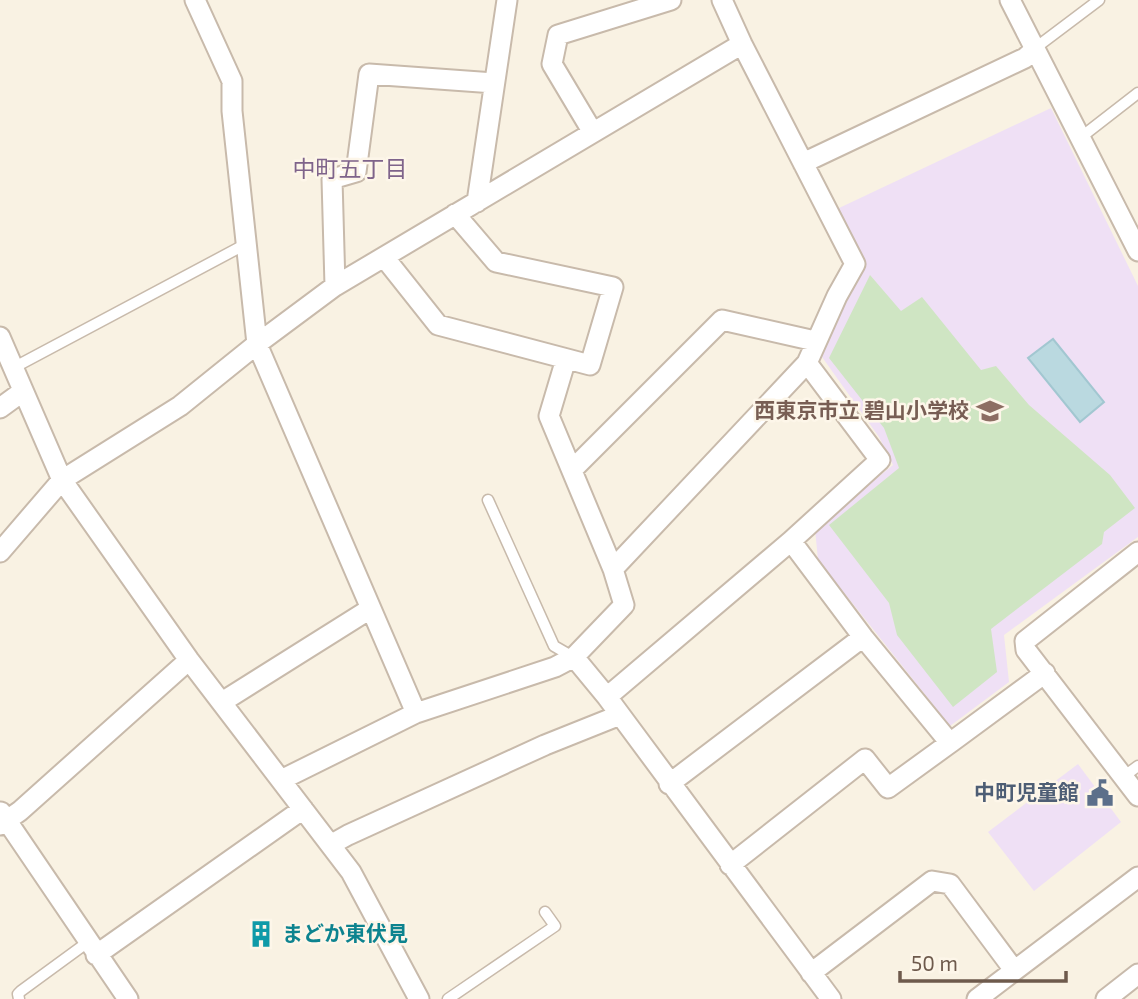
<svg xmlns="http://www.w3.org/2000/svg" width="1138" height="999" viewBox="0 0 1138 999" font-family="'Exo 2','Noto Sans JP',sans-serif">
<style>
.education{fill:#efe0f5}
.green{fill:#cfe5c3}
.water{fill:#bad9e0;stroke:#a2c7d1;stroke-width:2}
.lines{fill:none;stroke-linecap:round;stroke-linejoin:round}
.lane-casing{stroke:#c8baab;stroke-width:13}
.street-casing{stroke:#c8baab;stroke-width:23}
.lane{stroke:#fff;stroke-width:10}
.street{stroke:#fff;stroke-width:19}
.labels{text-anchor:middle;stroke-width:5;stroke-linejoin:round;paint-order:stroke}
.education-label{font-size:21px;font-weight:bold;fill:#785e54;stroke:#fdf6e9;text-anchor:end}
.service-label{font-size:21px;font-weight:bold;fill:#4e5e75;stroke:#fdf6e9;text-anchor:end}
.culture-label{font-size:21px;font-weight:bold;fill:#0d838f;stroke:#fdf6e9;text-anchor:start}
.neighbourhood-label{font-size:23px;fill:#7f648b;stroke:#fdf6e9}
</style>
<rect width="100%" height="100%" fill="#f9f2e3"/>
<path class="education" d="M 1051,108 L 1138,286 L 1138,537 L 1004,635 L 1009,682 L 950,726 L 818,560 L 815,529 L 893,465 L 879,437 L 822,357 L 864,261 L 837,209 Z
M 1078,764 L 1121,822 L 1034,891 L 988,832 Z"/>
<path class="green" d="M 870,275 L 901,311 L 922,297 L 981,370 L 996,366 L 1029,405 L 1110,475 L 1135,508 L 1104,532 L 1102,544 L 991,629 L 997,672 L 953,707 L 897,635 L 889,603 L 829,525 L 899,468 L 884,428 L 829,358 Z"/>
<path class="water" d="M 1053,339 L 1104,402 L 1080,422 L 1028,358 Z"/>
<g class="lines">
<defs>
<path id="lane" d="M 1034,49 L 1099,0
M 1080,138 L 1138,93
M 13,368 L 246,244
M 488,500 L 554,646 L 573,657
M 1123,777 L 1138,766
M 19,999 L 18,994 L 21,991 L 88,942
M 448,999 L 555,926 L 545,912"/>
<path id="street" d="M 195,0 L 232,81 L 232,111 L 257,344 L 416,713 L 555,667 L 574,657 L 624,605 L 613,569 L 807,363 L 837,296 L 855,264 L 742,44 L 722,0
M 1010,0 L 1138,251
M 592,131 L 552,64 L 558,35 L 671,0
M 803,163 L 1025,58 L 1034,50
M 477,202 L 507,0
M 384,257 L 438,325 L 590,365 L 613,287 L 496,262 L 455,214
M 335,286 L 332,179 L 356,172 L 369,74 L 494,83
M 0,337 L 62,480 L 189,660 L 351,872 L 419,999
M 566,359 L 549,416 L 613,569
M 0,408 L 22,392
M 572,470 L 722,320 L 815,341
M 791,541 L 880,460 L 807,363
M 0,552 L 62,480 L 180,406 L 257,344 L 335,286 L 742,44
M 1138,552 L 1025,641 L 1026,650 L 1138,796
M 574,657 L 607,697 L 831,999
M 607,697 L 791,541 L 863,637 L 950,743 L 1045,673
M 222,702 L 370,609
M 281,780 L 416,713
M 669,784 L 863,637
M 1,812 L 128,999
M 0,825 L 20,811 L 189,660
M 332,844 L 348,835 L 545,745 L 620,715
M 730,865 L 865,759 L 888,788 L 950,743
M 96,955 L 303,809
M 811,973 L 932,881 L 950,884 L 1014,970
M 977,999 L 1138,877
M 1106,999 L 1138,974"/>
</defs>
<use href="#lane" class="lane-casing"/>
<use href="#street" class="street-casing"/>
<use href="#lane" class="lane"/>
<use href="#street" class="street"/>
</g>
<defs>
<symbol id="school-bare" viewBox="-9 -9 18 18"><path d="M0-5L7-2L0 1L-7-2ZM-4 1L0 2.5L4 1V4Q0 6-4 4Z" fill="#8d6e63" stroke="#fdf6e9" stroke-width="2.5" paint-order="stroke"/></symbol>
<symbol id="civic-bare" viewBox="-9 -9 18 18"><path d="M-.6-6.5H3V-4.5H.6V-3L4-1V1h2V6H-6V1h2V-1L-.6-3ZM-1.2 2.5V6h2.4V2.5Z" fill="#5c6f8a" stroke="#fdf6e9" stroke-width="2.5" paint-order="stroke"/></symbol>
<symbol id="building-bare" viewBox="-9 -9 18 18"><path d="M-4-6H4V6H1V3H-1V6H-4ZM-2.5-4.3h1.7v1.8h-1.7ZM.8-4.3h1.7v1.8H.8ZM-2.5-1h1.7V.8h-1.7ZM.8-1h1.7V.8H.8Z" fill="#0f9aa8" stroke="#fdf6e9" stroke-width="2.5" paint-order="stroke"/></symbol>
</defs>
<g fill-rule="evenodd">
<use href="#school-bare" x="971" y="392" width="38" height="38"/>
<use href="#civic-bare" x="1081" y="774" width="38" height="38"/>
<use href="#building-bare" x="242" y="915" width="38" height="38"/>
</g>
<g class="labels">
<g class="education-label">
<text x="969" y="418">西東京市立 碧山小学校</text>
</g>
<g class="service-label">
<text x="1079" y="800">中町児童館</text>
</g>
<g class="culture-label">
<text x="282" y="941">まどか東伏見</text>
</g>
<g class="neighbourhood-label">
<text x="350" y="177">中町五丁目</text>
</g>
</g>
<path d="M900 971v10h166v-10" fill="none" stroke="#6e5a4c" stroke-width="3.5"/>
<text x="911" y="971" font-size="21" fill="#6e5a4c" stroke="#fdf6e9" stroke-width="5" paint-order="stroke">50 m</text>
</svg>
